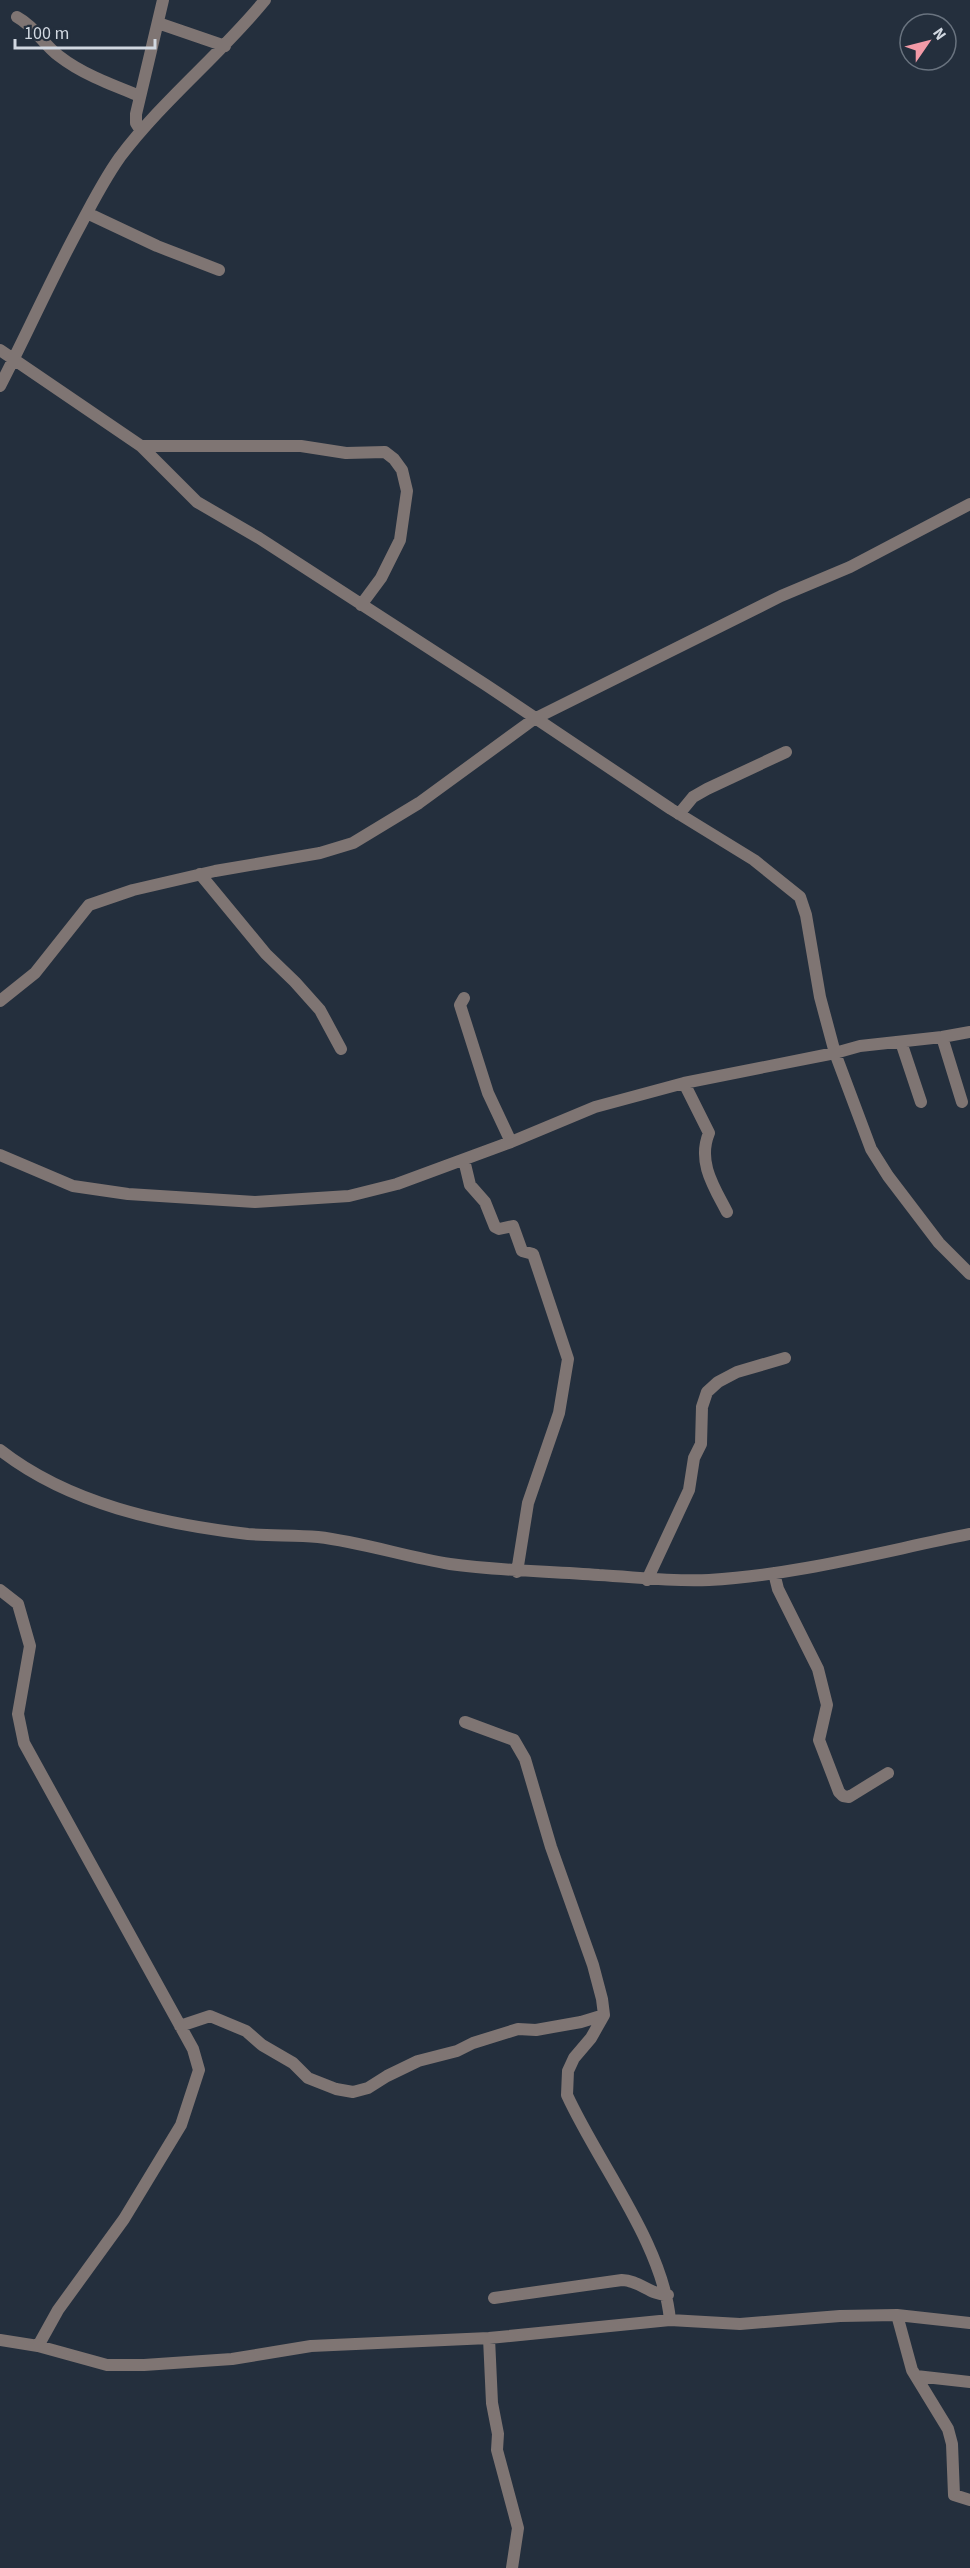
<svg xmlns="http://www.w3.org/2000/svg" width="970" height="2568" viewBox="0 0 970 2568" font-family="'Source Sans 3',sans-serif">
<style>
.lines{fill:none;stroke-linecap:round;stroke-linejoin:round}
.minor{stroke:#7f7573;stroke-width:12}
</style>
<rect width="100%" height="100%" fill="#242f3d"/>
<g class="lines">
<path class="minor" d="M 17,17 C 34,26 43,44 59,56 C 82,74 112,85 140,96
M 158,23 L 225,46
M 141,131 L 136,123 L 136,114 L 163,0
M 87,213 L 157,246 L 219,270
M 0,350 L 141,446 L 197,502 L 259,538 L 486,685 L 671,809 L 754,860 L 800,897 L 806,915 L 820,997 L 835,1053 L 871,1149 L 888,1176 L 939,1243 L 970,1274
M 0,386 C 28,332 52,277 81,224 C 93,201 105,178 120,157 C 163,100 220,55 265,0
M 141,446 L 301,446 L 346,453 L 385,452 L 394,459 L 402,470 L 407,491 L 400,540 L 381,578 L 361,605
M 679,814 L 693,797 L 707,789 L 786,752
M 200,874 L 266,954 L 295,982 L 320,1010 L 341,1049
M 464,998 L 460,1005 L 488,1093 L 511,1142
M 0,1001 L 35,973 L 89,905 L 133,890 L 215,871 L 320,853 L 353,843 L 419,803 L 534,719 L 781,596 L 850,567 L 970,504
M 942,1037 L 962,1102
M 901,1042 L 921,1102
M 684,1083 L 709,1133 C 697,1162 714,1187 727,1212
M 0,1155 L 73,1186 L 128,1194 L 255,1202 L 349,1196 L 397,1184 L 511,1142 L 595,1107 L 684,1083 L 835,1053 L 860,1046 L 942,1037 L 970,1032
M 464,1160 L 470,1185 L 485,1202 L 495,1227 L 499,1229 L 513,1226 L 522,1251 L 533,1254 L 568,1359 L 559,1413 L 528,1503 L 517,1572
M 0,1450 C 69,1504 162,1524 248,1534 C 271,1536 294,1535 318,1537 C 362,1542 406,1557 450,1564 C 500,1571 549,1571 599,1575 C 636,1577 672,1582 709,1580 C 797,1575 884,1551 970,1534
M 774,1573 L 778,1589 L 818,1669 L 827,1705 L 819,1740 L 839,1792 L 843,1796 L 849,1797 L 888,1773
M 647,1580 L 689,1490 L 694,1458 L 701,1444 L 702,1407 L 707,1392 L 718,1382 L 737,1372 L 785,1358
M 0,1590 L 18,1604 L 30,1646 L 18,1714 L 24,1743 L 193,2049 L 199,2070 L 181,2125 L 124,2219 L 58,2310 L 38,2346
M 465,1722 L 514,1740 L 525,1759 L 551,1847 L 593,1965 L 602,1999 L 604,2015 L 591,2038 L 574,2058 L 568,2071 L 567,2095 C 599,2165 663,2244 670,2320
M 180,2026 L 210,2016 L 246,2031 L 262,2045 L 293,2063 L 308,2078 L 336,2089 L 353,2092 L 368,2088 L 387,2076 L 418,2061 L 457,2051 L 473,2043 L 518,2029 L 536,2030 L 581,2022 L 604,2015
M 494,2298 L 622,2280 C 639,2280 650,2295 668,2295
M 897,2315 L 912,2370 L 948,2429 L 952,2444 L 954,2495 L 970,2500
M 489,2338 L 492,2403 L 498,2434 L 497,2450 L 518,2528 L 512,2568
M 0,2340 L 38,2346 L 107,2365 L 144,2365 L 232,2359 L 311,2346 L 489,2338 L 670,2320 L 740,2324 L 840,2316 L 897,2315 L 970,2323
M 916,2376 L 970,2382"/>
</g>
<g transform="translate(928 42) rotate(55)"><circle r="28" fill="#242f3d" stroke="#69737f" stroke-width="1.5"/>
<path d="M0-4.5L10 22L0 15L-10 22Z" fill="#f39aa7"/>
<text y="-9" font-size="16" font-weight="bold" text-anchor="middle" fill="#d1d8e1">N</text>
</g>
<path d="M15 39v9h140v-9" fill="none" stroke="#d1d8e1" stroke-width="3"/>
<text x="24" y="39" font-size="18" fill="#d1d8e1" stroke="#242f3d" stroke-width="4.5" paint-order="stroke">100 m</text>
</svg>
